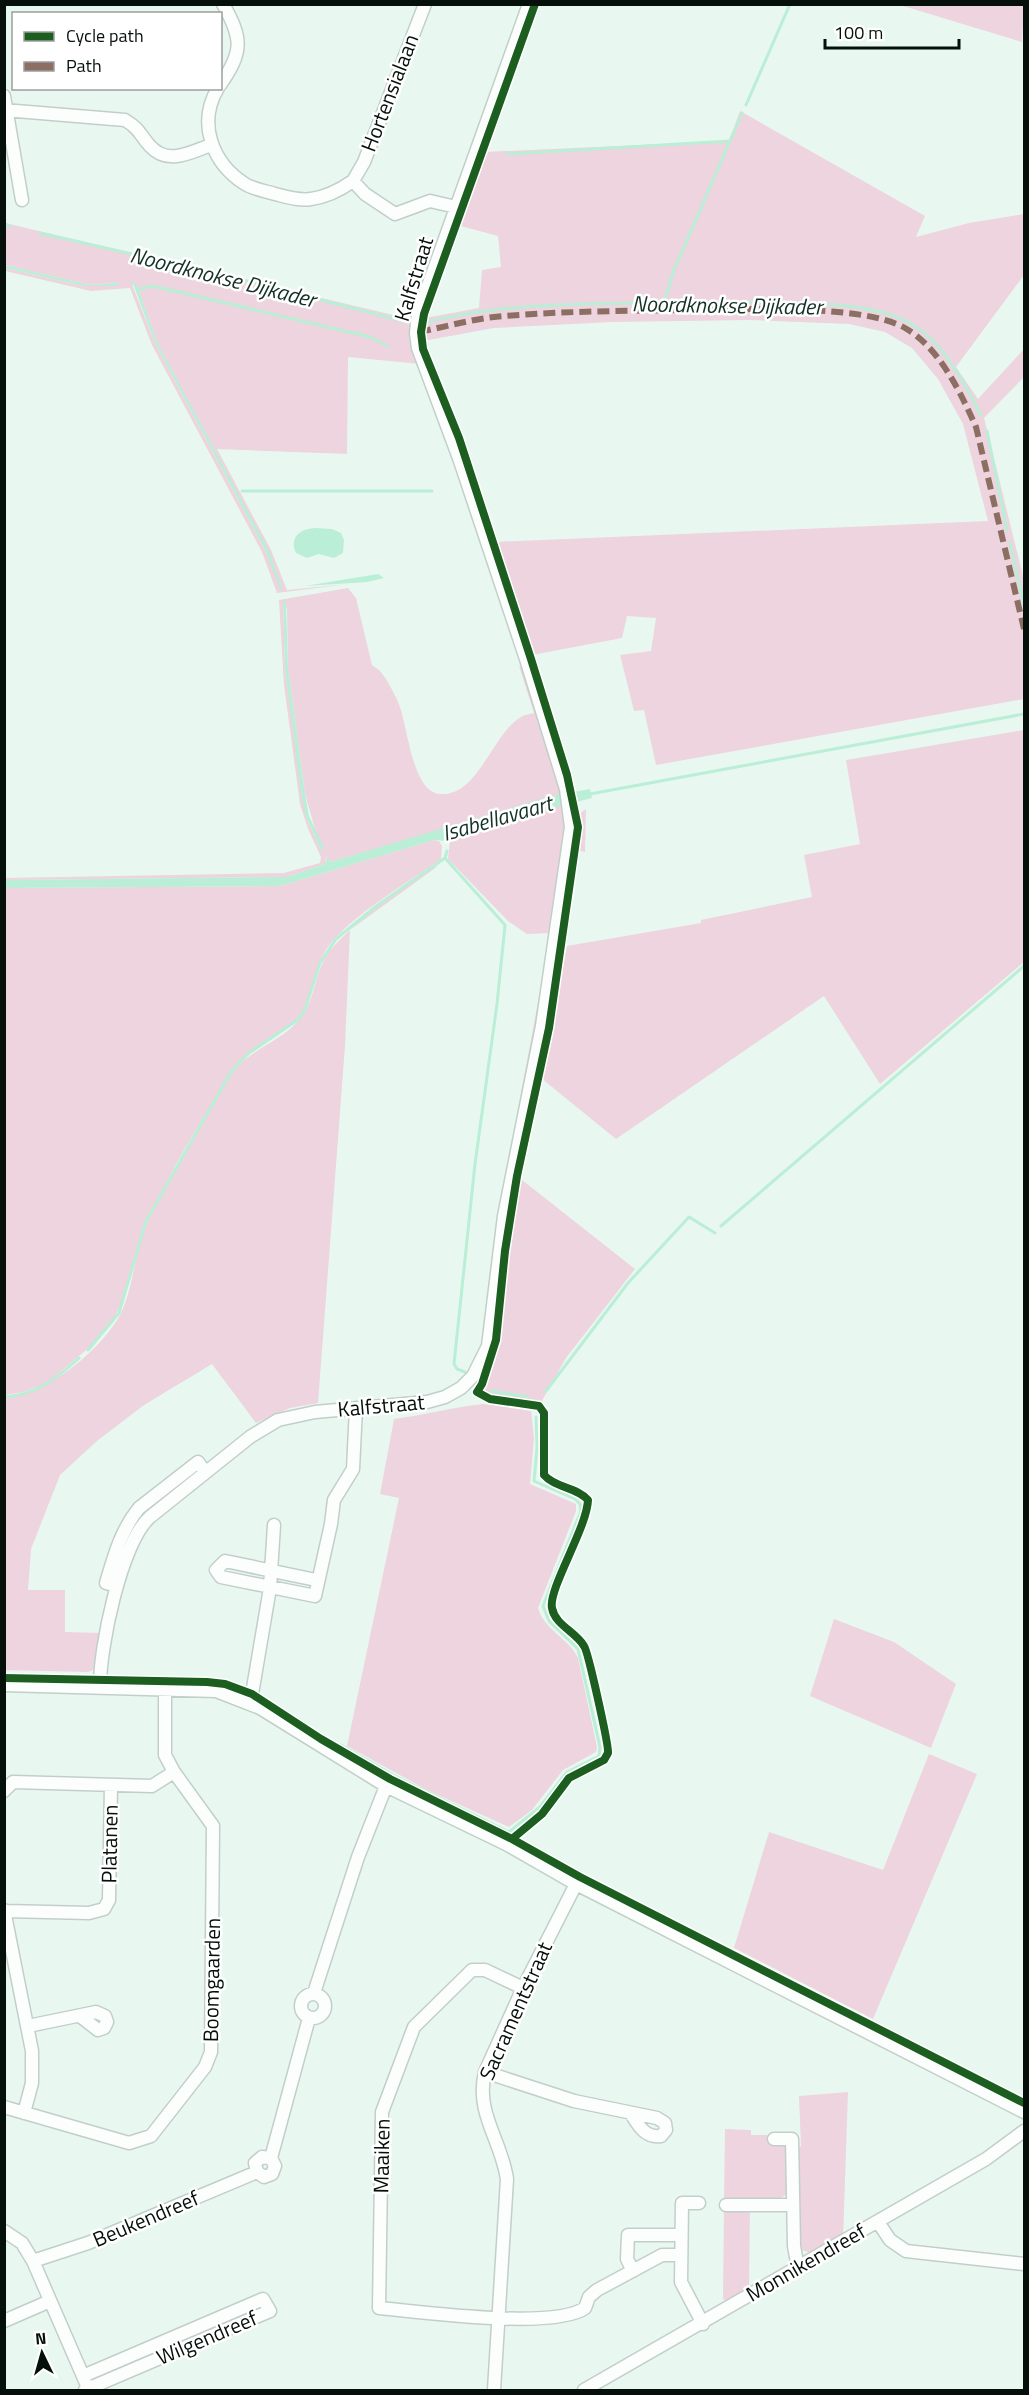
<svg xmlns="http://www.w3.org/2000/svg" width="1029" height="2395" viewBox="0 0 1029 2395" font-family="'Titillium Web',sans-serif">
<style>
.green{fill:#eed4de;fill-rule:evenodd}
.water{fill:#baeed6}
.lines{fill:none;stroke-linecap:round;stroke-linejoin:round}
.stream{stroke:#baeed6;stroke-width:3}
.minor-casing{stroke:#c2cfc9;stroke-width:15}
.minor{stroke:#fcfefd;stroke-width:12}
.quiet{stroke:#8d6e63;stroke-width:6;stroke-dasharray:12 6;stroke-linecap:butt}
.cycleway-casing{stroke:#fff;stroke-width:11}
.cycleway{stroke:#1b5e20;stroke-width:8}
.labels{text-anchor:middle;stroke-width:5;stroke-linejoin:round;paint-order:stroke}
.street-label{font-size:21px;fill:#05100b;stroke:#fff}
.water-label{font-size:22px;font-style:italic;fill:#133226;stroke:#fff}
</style>
<rect width="100%" height="100%" fill="#e8f8f0"/>
<path class="green" d="M 900,5 L 1024,5 L 1022,42 Z
M 740,111 L 925,216 L 916,237 L 969,223 L 1024,214 L 1024,275 L 956,367 L 978,399 L 1024,349 L 1024,377 L 984,418 L 1024,580 L 1024,699 L 656,765 L 644,710 L 634,711 L 620,655 L 651,651 L 656,618 L 627,616 L 622,638 L 532,655 L 495,542 L 988,521 L 963,424 L 938,379 L 912,348 L 885,332 L 849,324 L 750,320 L 612,322 L 494,328 L 423,341 L 425,318 L 479,308 L 482,270 L 501,267 L 498,236 L 457,225 L 484,152 L 729,141 Z
M 5,223 L 410,319 L 409,336 L 420,364 L 348,357 L 347,454 L 217,449 L 271,550 L 287,590 L 348,584 L 277,593 L 262,552 L 152,345 L 130,288 L 91,291 L 5,271 L 5,268 L 84,286 L 118,286 L 118,283 L 90,285 L 5,265 ZM 132,284 L 137,285 L 157,342 L 268,551 L 283,590 L 266,552 L 155,343 Z
M 348,588 L 356,598 L 372,665 C 374,667 377,668 379,670 C 386,677 394,693 398,702 C 408,723 411,792 440,794 C 478,797 492,734 521,717 C 524,715 530,714 534,713 L 519,666 L 525,669 L 562,795 L 330,862 L 326,857 L 325,864 L 287,877 L 5,880 L 4,878 L 284,873 L 320,863 L 321,857 L 308,829 L 300,804 L 284,685 L 279,600 ZM 283,602 L 287,608 L 288,669 L 305,794 L 321,850 L 306,817 L 285,669 Z
M 1024,730 L 1024,962 L 880,1084 L 824,996 L 616,1139 L 541,1078 L 567,946 L 701,923 L 701,920 L 812,897 L 804,855 L 860,844 L 846,760 Z
M 564,804 L 567,836 L 487,1336 L 478,1354 L 484,1336 L 498,1216 L 551,933 L 527,934 L 508,921 L 448,859 L 450,841 L 490,824 Z
M 586,809 L 585,852 L 577,850 L 579,814 Z
M 434,840 L 439,841 L 442,846 L 441,859 C 408,883 350,916 328,947 C 313,968 315,1001 297,1019 C 278,1040 251,1046 232,1070 L 145,1220 L 121,1305 L 112,1321 L 91,1346 L 47,1383 L 24,1392 L 5,1395 L 5,888 L 280,886 Z
M 438,866 L 350,930 L 345,1046 L 318,1403 L 290,1408 L 256,1423 L 212,1364 L 144,1405 L 97,1441 L 60,1475 L 31,1549 L 28,1590 L 65,1590 L 65,1632 L 103,1633 L 95,1669 L 88,1672 L 5,1670 L 4,1398 C 45,1396 101,1350 120,1315 C 134,1287 134,1252 147,1223 C 170,1170 202,1119 233,1071 C 253,1048 281,1041 298,1021 C 314,1004 314,978 325,958 C 334,939 419,870 438,866 Z
M 517,1176 L 635,1269 L 566,1358 L 539,1406 L 490,1399 L 477,1392 L 482,1384 L 496,1340 L 505,1251 Z
M 484,1404 L 531,1411 L 534,1438 L 530,1484 L 576,1504 L 576,1511 L 538,1608 C 544,1630 569,1638 578,1658 L 597,1747 L 596,1752 L 563,1770 L 532,1810 L 509,1827 L 427,1790 L 347,1746 L 399,1498 L 380,1494 L 394,1419 C 425,1415 453,1407 484,1404 Z
M 834,1619 L 894,1642 L 956,1684 L 931,1748 L 810,1696 Z
M 929,1754 L 977,1774 L 873,2019 L 734,1948 L 769,1832 L 883,1870 Z
M 848,2092 L 843,2239 C 829,2246 812,2260 799,2247 L 797,2150 L 801,2146 L 799,2096 Z
M 725,2129 L 751,2130 L 751,2135 L 773,2135 L 779,2143 L 785,2146 L 788,2193 C 775,2206 742,2200 724,2200 Z
M 724,2207 L 750,2207 L 749,2289 L 729,2302 L 723,2299 Z"/>
<path class="water" d="M 5,265 L 90,285 L 118,283 L 118,286 L 84,286 L 5,268 Z
M 129,280 L 137,285 L 157,342 L 269,551 L 283,590 L 281,591 L 266,552 L 155,343 L 134,286 Z
M 315,528 L 332,529 L 341,533 L 344,540 L 343,553 L 334,558 L 319,554 L 307,558 L 296,553 C 289,538 299,529 315,528 Z
M 378,574 L 384,578 L 367,582 L 305,586 Z
M 286,601 L 288,669 L 305,794 L 309,816 L 324,848 L 321,850 L 306,817 L 301,794 L 285,669 L 283,602 Z
M 590,789 L 592,798 L 490,824 L 450,841 L 434,840 L 280,886 L 5,888 L 4,880 L 287,877 L 325,864 L 327,857 L 330,862 L 551,796 Z"/>
<g class="lines">
<path class="stream" d="M 746,105 L 790,4
M 507,154 L 730,141
M 4,224 L 10,226
M 40,233 L 224,275 L 407,322
M 137,290 L 150,286 L 162,288 L 370,337 L 388,346
M 664,303 L 674,270 L 742,113
M 425,322 C 448,318 470,312 493,310 C 565,302 639,303 711,303 C 765,303 863,297 910,323 C 942,341 966,384 981,416
M 987,431 L 1007,530
M 242,491 L 432,491
M 1010,543 L 1024,605
M 590,794 L 1024,714
M 445,858 L 505,925 L 497,1004 L 475,1164 L 454,1364 L 457,1369 L 465,1372
M 721,1226 L 1024,966
M 88,1350 L 119,1313 L 146,1221 L 232,1070 L 249,1053 L 299,1019 L 305,1009 L 320,963 L 336,939 L 375,907 L 445,858 L 447,851
M 491,1391 L 528,1397
M 546,1391 L 628,1283 L 689,1217 L 715,1233
M 4,1397 C 36,1395 57,1378 79,1358
M 341,1745 L 395,1776 L 509,1832 L 540,1807 L 567,1772 L 599,1756 L 600,1747 L 578,1649 L 549,1621 L 543,1606 L 581,1511 L 580,1504 L 575,1499 L 534,1481 L 537,1448 L 536,1417"/>
<defs>
<path id="minor" d="M 220,85 C 243,52 243,39 223,4
M 218,88 C 197,123 212,163 245,184 C 253,189 265,191 275,194 C 287,197 299,201 311,199 C 327,197 340,190 353,181 L 365,194 L 395,214 L 430,201 L 456,207
M 4,96 L 22,200
M 4,110 L 125,120 C 141,130 139,134 150,146 C 168,166 191,152 211,145
M 353,181 L 364,162 L 425,4
M 316,1580 L 225,1561 L 216,1570 L 221,1577 L 315,1596 L 331,1524 L 334,1500 L 353,1469 L 356,1408
M 117,1586 L 106,1583 C 114,1556 121,1530 139,1508 L 198,1462 L 205,1472
M 4,1685 L 216,1691 L 260,1708 L 386,1786 L 506,1844 L 576,1884 L 1024,2112
M 100,1688 C 99,1650 121,1542 150,1517 L 250,1437 L 278,1420 L 315,1412 L 427,1402 L 445,1397 L 461,1388 L 473,1376 L 488,1346 L 504,1216 L 542,1026 L 571,827 L 566,789 L 526,659 L 460,461 L 418,348 L 416,333 L 418,314 L 529,4
M 249,1702 L 252,1694 L 270,1588 L 274,1525
M 4,1791 L 13,1782 L 152,1786 L 174,1772
M 4,1910 L 32,2051 L 32,2083 L 24,2113
M 5,1911 L 89,1913 L 104,1909 L 109,1900 L 111,1785
M 523,1988 L 485,1970 L 472,1970 L 414,2027 L 382,2112 L 379,2308 C 421,2312 554,2330 585,2308 L 589,2297 L 597,2290 L 662,2255 L 680,2255
M 314,1993 L 358,1857 L 386,1786
M301 2006a12 12 0 1 1 24 0a12 12 0 1 1-24 0Z
M 28,2026 L 96,2012 L 105,2016 L 107,2022 L 104,2028 L 98,2030 L 80,2016
M 485,2072 L 574,2101 L 657,2118 L 665,2123 L 666,2130 L 661,2136 C 646,2138 639,2127 632,2115
M 4,2107 L 129,2143 L 151,2136 L 205,2067 L 211,2052 L 213,1826 L 174,1772 L 165,1755 L 165,1688
M 774,2139 L 792,2139 L 794,2246 L 798,2268
M 262,2157 L 271,2158 L 275,2166 L 272,2174 L 264,2177 L 257,2172 L 255,2163 Z
M 271,2158 L 309,2018
M 699,2203 L 682,2203 L 681,2282 L 703,2324
M 726,2205 L 793,2205
M 878,2222 L 890,2240 L 906,2251 L 1024,2264
M 4,2231 L 22,2243 L 33,2261 L 86,2383
M 33,2261 L 88,2243 L 257,2172
M 633,2271 L 627,2259 L 628,2235 L 681,2235
M 4,2321 L 50,2301
M 83,2376 L 263,2299 L 270,2311 L 85,2390
M 494,2390 L 507,2179 C 501,2139 475,2113 485,2072 L 523,1988 L 576,1884
M 584,2390 L 986,2159 L 1024,2131"/>
</defs>
<use href="#minor" class="minor-casing"/>
<use href="#minor" class="minor"/>
<path class="quiet" d="M 419,332 C 444,327 469,320 494,317 C 557,311 622,311 685,310 C 738,310 861,303 905,328 C 939,347 961,393 976,427 L 1024,629"/>
<defs>
<path id="cycleway" d="M 4,1678 L 207,1682 L 225,1684 L 252,1694 L 321,1739 L 390,1779 L 512,1839 L 580,1877 L 1024,2103
M 512,1839 L 542,1814 L 569,1778 L 604,1760 L 608,1753 C 609,1746 588,1651 584,1646 C 576,1632 555,1625 552,1608 C 548,1589 587,1528 588,1500 C 577,1487 555,1488 544,1475 L 544,1413 L 539,1406 L 490,1399 L 477,1392 L 482,1384 L 496,1340 L 505,1251 L 517,1176 L 549,1028 L 578,827 L 567,775 L 531,659 L 459,438 L 423,349 L 421,332 L 424,314 L 535,4"/>
</defs>
<use href="#cycleway" class="cycleway-casing"/>
<use href="#cycleway" class="cycleway"/>
</g>
<g class="labels">
<g class="street-label">
<text transform="translate(390 93) rotate(-69)" y="7">Hortensialaan</text>
<text transform="translate(414 279) rotate(-73)" y="7">Kalfstraat</text>
<text transform="translate(381 1406) rotate(-5)" y="7">Kalfstraat</text>
<text transform="translate(110 1844) rotate(-89)" y="7">Platanen</text>
<text transform="translate(212 1980) rotate(-89)" y="7">Boomgaarden</text>
<text transform="translate(516 2011) rotate(-66)" y="7">Sacramentstraat</text>
<text transform="translate(382 2156) rotate(-89)" y="7">Maaiken</text>
<text transform="translate(146 2219) rotate(-23)" y="7">Beukendreef</text>
<text transform="translate(806 2263) rotate(-30)" y="7">Monnikendreef</text>
<text transform="translate(207 2338) rotate(-23)" y="7">Wilgendreef</text>
</g>
<g class="water-label">
<text transform="translate(223 277) rotate(14)" y="8">Noordknokse Dijkader</text>
<text transform="translate(727 305) rotate(1)" y="8">Noordknokse Dijkader</text>
<text transform="translate(497 818) rotate(-16)" y="8">Isabellavaart</text>
</g>
</g>
<rect width="1029" height="2395" fill="none" stroke="#05100b" stroke-width="12"/>
<rect x="12" y="12" width="210" height="78" fill="#ffffff" stroke="#9b9f9d" stroke-width="1.5"/>
<rect x="24" y="32" width="30" height="9" fill="#1b5e20" stroke="#9b9f9d" stroke-width="1.5"/>
<text x="66" y="42" font-size="18" fill="#05100b">Cycle path</text>
<rect x="24" y="62" width="30" height="9" fill="#8d6e63" stroke="#9b9f9d" stroke-width="1.5"/>
<text x="66" y="72" font-size="18" fill="#05100b">Path</text>
<g transform="translate(42 2353) rotate(355)" stroke="#ffffff" stroke-width="4.5" paint-order="stroke">
<path d="M0-4.5L10 22L0 15L-10 22Z" fill="#05100b"/>
<text y="-9" font-size="16" font-weight="bold" text-anchor="middle" fill="#05100b">N</text>
</g>
<path d="M825 39v9h134v-9" fill="none" stroke="#05100b" stroke-width="3"/>
<text x="834" y="39" font-size="18" fill="#05100b" stroke="#ffffff" stroke-width="4.5" paint-order="stroke">100 m</text>
</svg>
